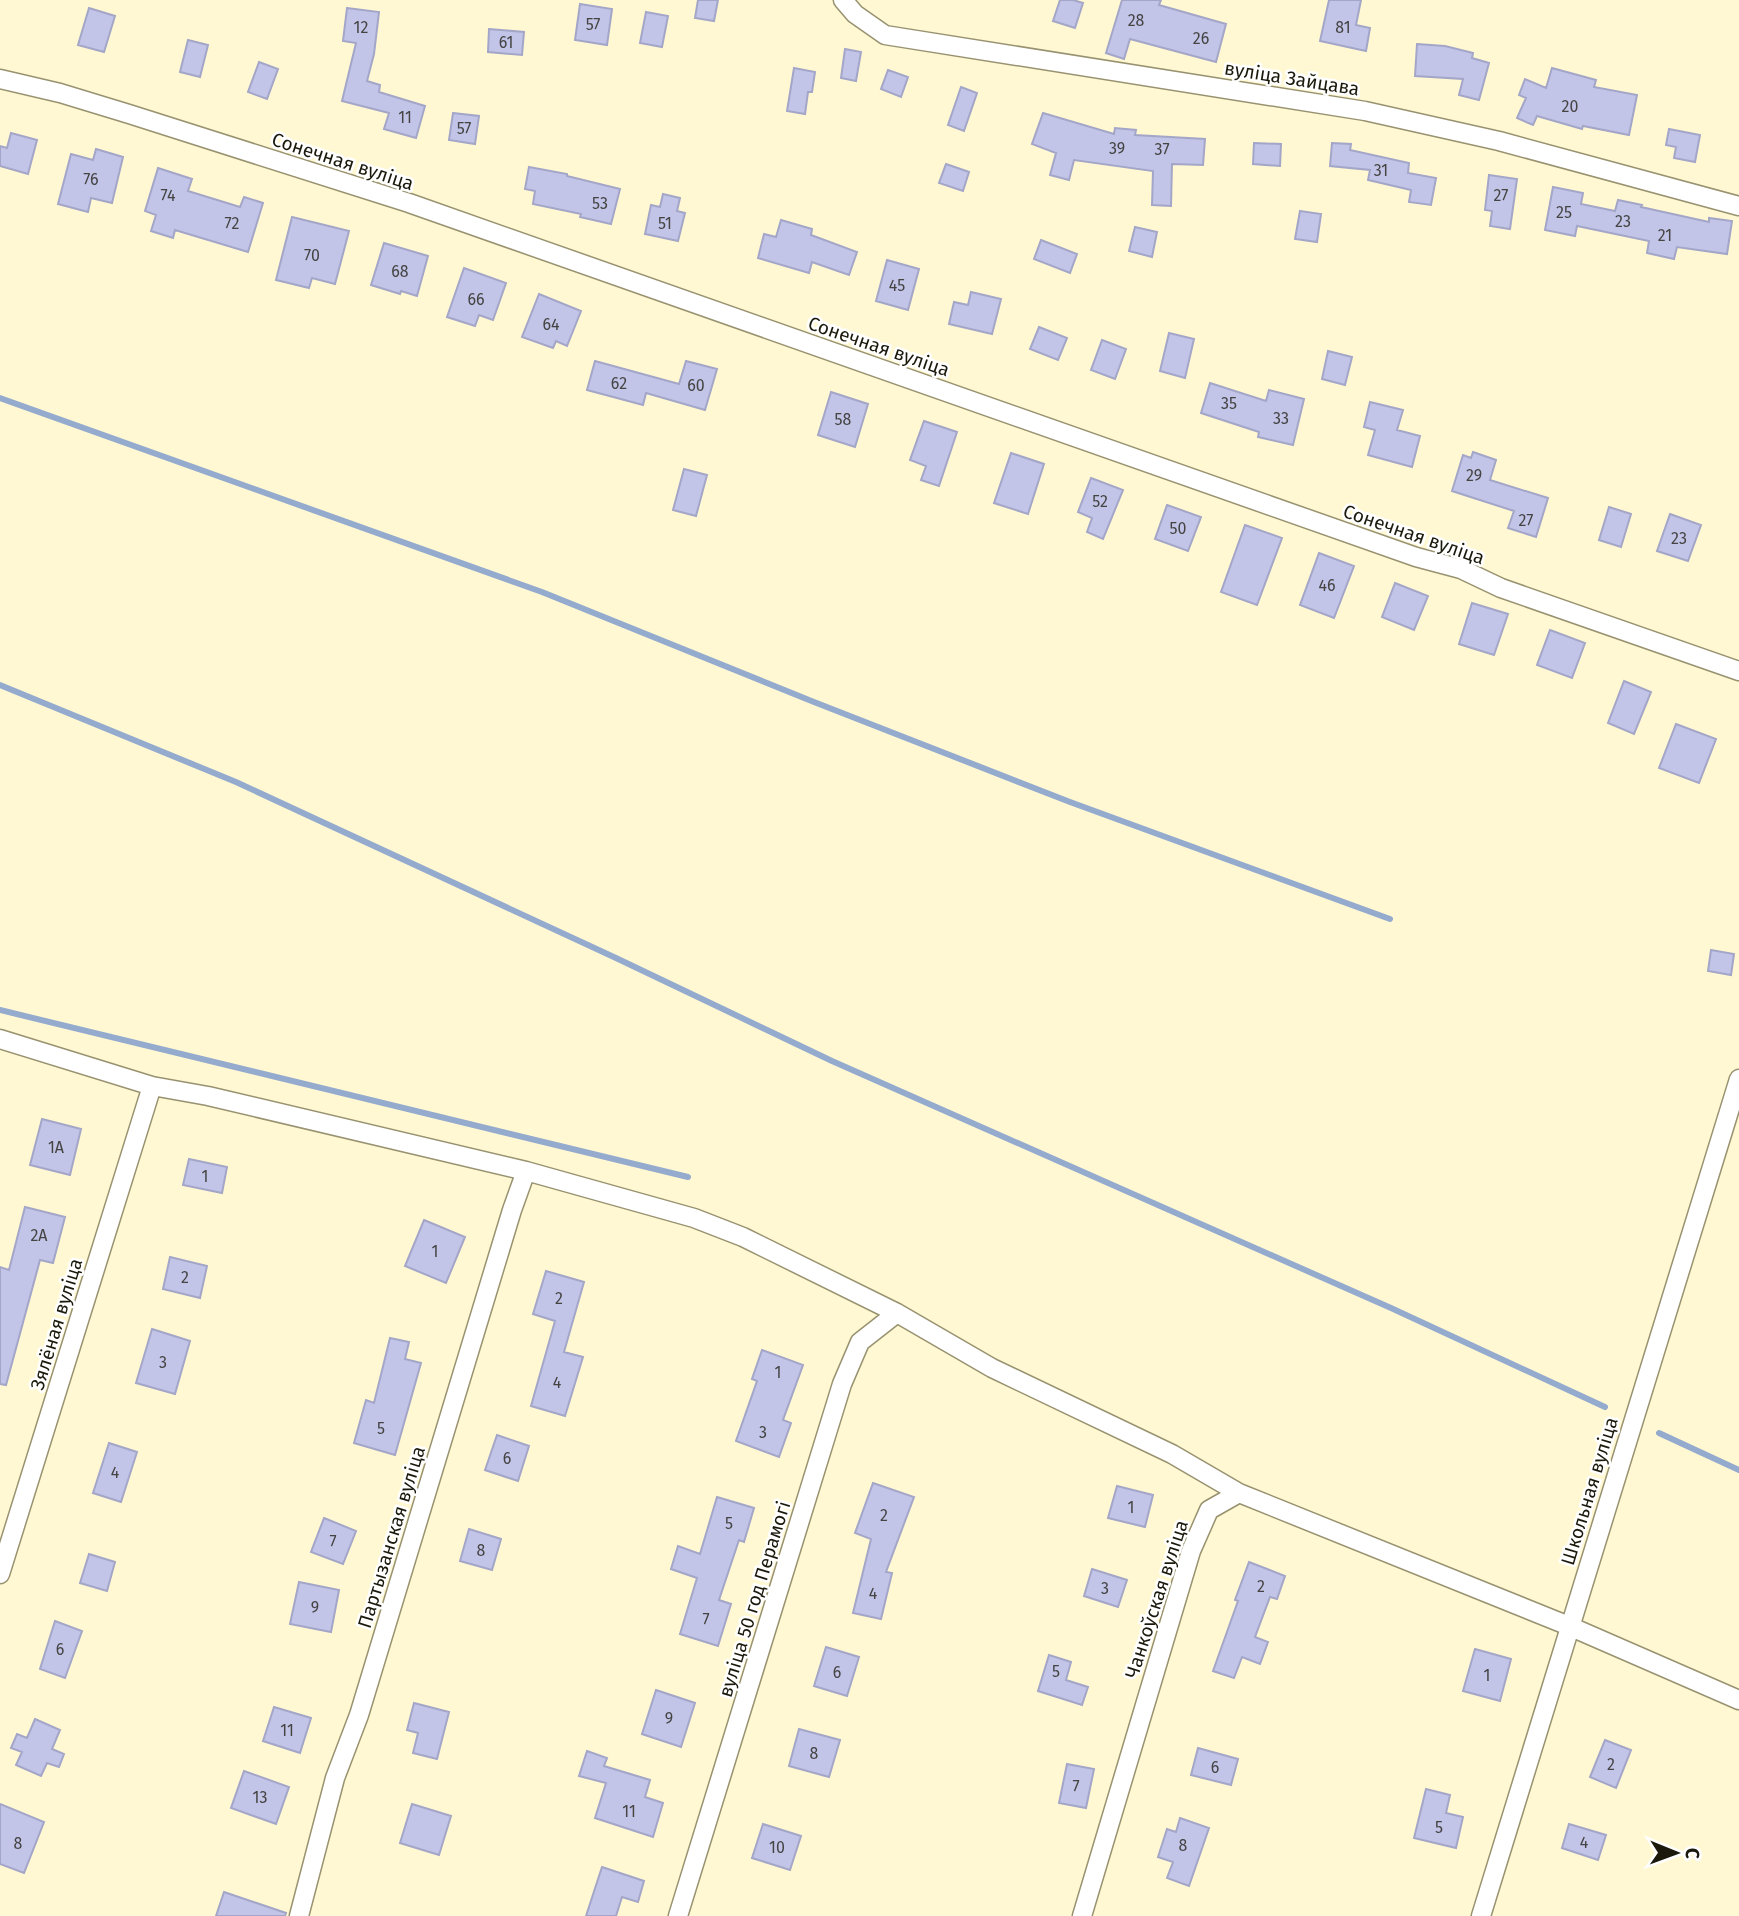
<svg xmlns="http://www.w3.org/2000/svg" width="1739" height="1916" viewBox="0 0 1739 1916" font-family="'Fira Sans',sans-serif">
<style>
.lines{fill:none;stroke-linecap:round;stroke-linejoin:round}
.stream{stroke:#95abce;stroke-width:6}
.building{fill:#c2c5e8;stroke:#a4a6c8;stroke-width:2}
.street-casing{stroke:#989270;stroke-width:21}
.street{stroke:#fff;stroke-width:18}
.labels{text-anchor:middle;stroke-width:5;stroke-linejoin:round;paint-order:stroke}
.number-label{font-size:16px;fill:#454443}
.street-label{font-size:19px;fill:#1b190c;stroke:#fff}
</style>
<rect width="100%" height="100%" fill="#fff8d3"/>
<g class="lines">
<path class="stream" d="M 0,398 L 542,592 L 814,702 L 1070,802 L 1390,919
M 0,685 L 236,782 L 616,958 L 832,1061 L 1391,1308 L 1605,1407
M 0,1010 L 688,1177
M 1659,1433 L 1739,1470"/>
</g>
<path class="building" d="M 698,0 L 718,0 L 714,21 L 695,18 Z
M 1060,0 L 1073,0 L 1083,3 L 1075,28 L 1053,21 Z
M 1122,0 L 1161,0 L 1159,5 L 1226,24 L 1216,62 L 1130,39 L 1124,59 L 1106,53 Z
M 1329,0 L 1361,0 L 1356,25 L 1370,28 L 1366,51 L 1320,41 Z
M 580,4 L 612,9 L 607,45 L 575,40 Z
M 89,8 L 115,16 L 104,52 L 78,45 Z
M 347,8 L 379,12 L 374,54 L 367,81 L 380,85 L 379,92 L 425,106 L 416,138 L 384,129 L 389,113 L 342,101 L 356,43 L 343,41 Z
M 646,12 L 668,16 L 662,47 L 640,43 Z
M 489,29 L 524,32 L 522,55 L 488,52 Z
M 188,40 L 208,45 L 200,77 L 180,72 Z
M 1417,44 L 1445,46 L 1473,53 L 1472,58 L 1489,63 L 1479,100 L 1459,95 L 1463,79 L 1415,76 Z
M 845,49 L 861,52 L 856,81 L 841,78 Z
M 259,62 L 278,69 L 267,99 L 248,92 Z
M 794,68 L 815,72 L 812,92 L 808,92 L 805,114 L 787,111 Z
M 1552,68 L 1596,80 L 1594,87 L 1637,95 L 1629,135 L 1583,126 L 1582,129 L 1537,116 L 1533,125 L 1517,118 L 1526,98 L 1519,95 L 1525,79 L 1546,88 Z
M 888,70 L 908,77 L 901,97 L 881,89 Z
M 961,87 L 977,93 L 964,131 L 948,125 Z
M 453,113 L 479,116 L 475,144 L 449,140 Z
M 1043,113 L 1114,134 L 1115,128 L 1136,130 L 1135,135 L 1205,139 L 1203,165 L 1172,164 L 1171,206 L 1152,205 L 1153,171 L 1074,160 L 1069,180 L 1050,175 L 1056,153 L 1032,144 Z
M 1669,129 L 1700,135 L 1695,162 L 1674,158 L 1676,147 L 1666,145 Z
M 11,133 L 37,140 L 28,174 L 0,166 L 0,146 L 7,148 Z
M 1254,143 L 1281,144 L 1280,166 L 1253,164 Z
M 1332,143 L 1351,144 L 1350,150 L 1409,163 L 1408,173 L 1436,178 L 1431,205 L 1409,202 L 1411,190 L 1368,180 L 1370,170 L 1330,166 Z
M 96,149 L 123,157 L 112,203 L 91,198 L 88,212 L 58,204 L 71,154 L 93,160 Z
M 946,164 L 969,172 L 963,191 L 939,183 Z
M 529,167 L 567,174 L 567,176 L 620,189 L 611,224 L 580,217 L 581,214 L 533,204 L 535,191 L 525,189 Z
M 158,168 L 192,179 L 188,191 L 240,207 L 244,197 L 263,203 L 248,252 L 175,230 L 173,238 L 151,231 L 156,215 L 145,211 Z
M 1489,175 L 1517,179 L 1510,229 L 1490,226 L 1492,211 L 1485,210 Z
M 1553,187 L 1583,193 L 1581,204 L 1615,211 L 1618,200 L 1642,205 L 1641,207 L 1709,222 L 1709,218 L 1732,221 L 1727,254 L 1677,247 L 1674,259 L 1647,253 L 1649,241 L 1577,226 L 1575,236 L 1545,230 Z
M 663,194 L 680,198 L 677,211 L 685,213 L 678,241 L 645,234 L 651,205 L 660,207 Z
M 1300,211 L 1321,214 L 1317,242 L 1295,239 Z
M 292,217 L 349,231 L 335,284 L 312,278 L 309,288 L 276,280 Z
M 781,220 L 812,229 L 811,235 L 857,252 L 849,275 L 812,262 L 809,273 L 758,258 L 764,234 L 776,237 Z
M 1135,227 L 1157,232 L 1152,257 L 1129,251 Z
M 1041,240 L 1077,254 L 1070,273 L 1034,259 Z
M 384,243 L 428,256 L 417,296 L 401,291 L 400,294 L 371,285 Z
M 887,260 L 919,269 L 908,310 L 876,301 Z
M 464,268 L 506,283 L 493,320 L 479,315 L 475,326 L 447,317 Z
M 971,292 L 1001,299 L 992,334 L 949,324 L 954,302 L 968,305 Z
M 539,294 L 581,311 L 567,346 L 556,341 L 553,348 L 522,337 Z
M 1039,327 L 1067,338 L 1058,360 L 1030,349 Z
M 1169,333 L 1194,339 L 1185,378 L 1160,371 Z
M 1102,340 L 1126,349 L 1115,379 L 1091,370 Z
M 1328,351 L 1352,357 L 1345,385 L 1322,379 Z
M 595,361 L 679,384 L 686,361 L 717,369 L 705,410 L 646,393 L 643,405 L 587,390 Z
M 1210,383 L 1266,401 L 1269,390 L 1304,399 L 1293,445 L 1258,437 L 1259,432 L 1201,413 Z
M 831,392 L 868,404 L 855,447 L 818,435 Z
M 1370,402 L 1403,410 L 1397,430 L 1420,436 L 1412,467 L 1368,455 L 1375,430 L 1364,427 Z
M 924,421 L 957,432 L 939,486 L 921,480 L 926,466 L 910,460 Z
M 1473,452 L 1496,460 L 1490,480 L 1548,498 L 1536,537 L 1508,528 L 1514,511 L 1452,491 L 1463,455 L 1471,458 Z
M 1011,453 L 1044,464 L 1028,514 L 994,503 Z
M 684,469 L 707,475 L 696,516 L 673,510 Z
M 1091,478 L 1123,490 L 1103,539 L 1087,532 L 1092,518 L 1078,512 Z
M 1167,505 L 1201,517 L 1188,551 L 1155,539 Z
M 1609,507 L 1631,514 L 1621,547 L 1599,540 Z
M 1670,514 L 1701,525 L 1688,561 L 1657,551 Z
M 1245,525 L 1282,538 L 1257,605 L 1221,592 Z
M 1319,553 L 1354,566 L 1334,618 L 1300,605 Z
M 1395,583 L 1428,596 L 1414,630 L 1382,617 Z
M 1472,603 L 1508,614 L 1494,655 L 1459,644 Z
M 1550,630 L 1585,643 L 1572,678 L 1537,665 Z
M 1624,681 L 1651,692 L 1634,734 L 1608,723 Z
M 1676,724 L 1716,739 L 1699,783 L 1659,768 Z
M 1711,950 L 1734,954 L 1731,975 L 1708,971 Z
M 42,1119 L 81,1129 L 70,1175 L 30,1165 Z
M 189,1159 L 227,1167 L 222,1193 L 183,1185 Z
M 25,1207 L 65,1217 L 53,1263 L 40,1260 L 6,1385 L 0,1384 L 0,1267 L 9,1270 Z
M 424,1220 L 465,1237 L 446,1283 L 405,1266 Z
M 170,1257 L 207,1266 L 200,1298 L 163,1289 Z
M 546,1271 L 584,1282 L 564,1352 L 583,1357 L 565,1416 L 531,1406 L 555,1321 L 533,1314 Z
M 152,1329 L 190,1341 L 175,1394 L 136,1383 Z
M 390,1338 L 409,1342 L 405,1359 L 421,1363 L 395,1455 L 354,1443 L 366,1400 L 374,1403 Z
M 762,1350 L 803,1365 L 783,1420 L 791,1423 L 779,1457 L 736,1441 L 757,1381 L 752,1379 Z
M 497,1435 L 529,1446 L 518,1481 L 485,1470 Z
M 109,1443 L 137,1452 L 121,1502 L 93,1493 Z
M 873,1483 L 914,1497 L 886,1572 L 892,1573 L 881,1619 L 853,1613 L 871,1539 L 855,1533 Z
M 1117,1486 L 1153,1495 L 1145,1527 L 1108,1518 Z
M 717,1497 L 754,1508 L 744,1542 L 739,1540 L 719,1600 L 731,1604 L 718,1646 L 680,1634 L 697,1578 L 671,1569 L 678,1546 L 700,1554 Z
M 324,1518 L 356,1531 L 343,1564 L 311,1552 Z
M 469,1529 L 501,1539 L 492,1570 L 460,1561 Z
M 89,1554 L 115,1562 L 107,1591 L 80,1583 Z
M 1249,1562 L 1285,1576 L 1277,1599 L 1270,1597 L 1255,1637 L 1268,1642 L 1260,1664 L 1242,1657 L 1234,1678 L 1213,1671 L 1238,1601 L 1235,1600 Z
M 1092,1569 L 1127,1580 L 1118,1607 L 1084,1596 Z
M 299,1582 L 339,1590 L 331,1632 L 290,1624 Z
M 55,1621 L 82,1631 L 65,1678 L 40,1669 Z
M 826,1647 L 859,1657 L 847,1696 L 814,1686 Z
M 1475,1649 L 1511,1659 L 1500,1701 L 1463,1691 Z
M 1049,1655 L 1071,1662 L 1066,1680 L 1088,1687 L 1082,1705 L 1038,1691 Z
M 656,1690 L 695,1703 L 681,1747 L 642,1734 Z
M 414,1703 L 449,1712 L 437,1759 L 413,1753 L 418,1733 L 407,1730 Z
M 274,1707 L 311,1718 L 300,1753 L 263,1741 Z
M 35,1719 L 60,1730 L 52,1749 L 64,1754 L 59,1767 L 47,1763 L 41,1776 L 16,1765 L 22,1752 L 11,1748 L 17,1734 L 27,1738 Z
M 799,1729 L 840,1740 L 829,1777 L 789,1766 Z
M 1605,1740 L 1631,1750 L 1616,1788 L 1590,1777 Z
M 1198,1748 L 1238,1759 L 1231,1785 L 1191,1775 Z
M 587,1751 L 607,1758 L 604,1766 L 650,1780 L 645,1797 L 663,1803 L 653,1837 L 595,1818 L 606,1783 L 579,1776 Z
M 1067,1764 L 1094,1769 L 1086,1808 L 1059,1803 Z
M 244,1771 L 289,1787 L 276,1824 L 231,1808 Z
M 1426,1789 L 1450,1795 L 1446,1813 L 1463,1817 L 1456,1848 L 1414,1838 Z
M 0,1804 L 44,1822 L 24,1873 L 0,1864 Z
M 412,1804 L 451,1816 L 439,1855 L 400,1843 Z
M 1180,1818 L 1209,1828 L 1189,1886 L 1167,1878 L 1173,1862 L 1158,1857 L 1167,1829 L 1176,1832 Z
M 763,1824 L 801,1836 L 790,1870 L 752,1858 Z
M 1569,1824 L 1606,1835 L 1598,1860 L 1562,1848 Z
M 602,1867 L 644,1881 L 638,1902 L 622,1897 L 616,1916 L 586,1916 Z
M 224,1892 L 286,1913 L 285,1916 L 216,1916 Z"/>
<g class="lines">
<defs>
<path id="street" d="M 843,0 L 855,14 L 885,35 L 1365,111 L 1499,141 L 1739,206
M 0,79 L 60,93 L 129,114 L 409,203 L 1416,557 L 1461,569 L 1501,588 L 1739,671
M 0,1039 L 152,1086 L 208,1096 L 526,1171 L 694,1218 L 743,1237 L 897,1313 L 992,1368 L 1172,1454 L 1239,1493
M 0,1574 L 152,1086
M 299,1916 L 335,1778 L 359,1715 L 512,1210 L 526,1171
M 678,1916 L 842,1384 L 860,1342 L 897,1313
M 1082,1916 L 1191,1551 L 1209,1510 L 1239,1493 L 1569,1626 L 1739,1700
M 1481,1916 L 1739,1079"/>
</defs>
<use href="#street" class="street-casing"/>
<use href="#street" class="street"/>
</g>
<g class="labels">
<g class="number-label">
<text x="1136" y="26">28</text>
<text x="593" y="30">57</text>
<text x="361" y="33">12</text>
<text x="1343" y="33">81</text>
<text x="1201" y="44">26</text>
<text x="506" y="48">61</text>
<text x="1570" y="112">20</text>
<text x="405" y="123">11</text>
<text x="464" y="134">57</text>
<text x="1117" y="154">39</text>
<text x="1162" y="155">37</text>
<text x="1381" y="176">31</text>
<text x="91" y="185">76</text>
<text x="168" y="201">74</text>
<text x="1501" y="201">27</text>
<text x="600" y="209">53</text>
<text x="1564" y="218">25</text>
<text x="1623" y="227">23</text>
<text x="232" y="229">72</text>
<text x="665" y="229">51</text>
<text x="1665" y="241">21</text>
<text x="312" y="261">70</text>
<text x="400" y="277">68</text>
<text x="897" y="291">45</text>
<text x="476" y="305">66</text>
<text x="551" y="330">64</text>
<text x="619" y="389">62</text>
<text x="696" y="391">60</text>
<text x="1229" y="409">35</text>
<text x="1281" y="424">33</text>
<text x="843" y="425">58</text>
<text x="1474" y="481">29</text>
<text x="1100" y="507">52</text>
<text x="1526" y="526">27</text>
<text x="1178" y="534">50</text>
<text x="1679" y="544">23</text>
<text x="1327" y="591">46</text>
<text x="56" y="1153">1А</text>
<text x="205" y="1182">1</text>
<text x="39" y="1241">2А</text>
<text x="435" y="1257">1</text>
<text x="185" y="1283">2</text>
<text x="559" y="1304">2</text>
<text x="163" y="1368">3</text>
<text x="778" y="1378">1</text>
<text x="557" y="1388">4</text>
<text x="381" y="1434">5</text>
<text x="763" y="1438">3</text>
<text x="507" y="1464">6</text>
<text x="115" y="1478">4</text>
<text x="1131" y="1513">1</text>
<text x="884" y="1521">2</text>
<text x="729" y="1529">5</text>
<text x="333" y="1547">7</text>
<text x="481" y="1556">8</text>
<text x="1261" y="1592">2</text>
<text x="1105" y="1594">3</text>
<text x="873" y="1599">4</text>
<text x="315" y="1613">9</text>
<text x="706" y="1625">7</text>
<text x="60" y="1655">6</text>
<text x="1056" y="1677">5</text>
<text x="837" y="1678">6</text>
<text x="1487" y="1681">1</text>
<text x="669" y="1724">9</text>
<text x="287" y="1736">11</text>
<text x="814" y="1759">8</text>
<text x="1611" y="1770">2</text>
<text x="1215" y="1773">6</text>
<text x="1076" y="1792">7</text>
<text x="260" y="1803">13</text>
<text x="629" y="1817">11</text>
<text x="1439" y="1833">5</text>
<text x="1584" y="1848">4</text>
<text x="18" y="1849">8</text>
<text x="1183" y="1851">8</text>
<text x="777" y="1853">10</text>
</g>
<g class="street-label">
<text transform="translate(1292 78) rotate(9)" y="7">вуліца Зайцава</text>
<text transform="translate(343 161) rotate(18)" y="7">Сонечная вуліца</text>
<text transform="translate(879 346) rotate(19)" y="7">Сонечная вуліца</text>
<text transform="translate(1414 534) rotate(19)" y="7">Сонечная вуліца</text>
<text transform="translate(56 1324) rotate(-73)" y="7">Зялёная вуліца</text>
<text transform="translate(1589 1491) rotate(-73)" y="7">Школьная вуліца</text>
<text transform="translate(391 1537) rotate(-73)" y="7">Партызанская вуліца</text>
<text transform="translate(754 1599) rotate(-73)" y="7">вуліца 50 год Перамогі</text>
<text transform="translate(1156 1599) rotate(-72)" y="7">Чанкоўская вуліца</text>
</g>
</g>
<g transform="translate(1676 1853) rotate(91)" stroke="#ffffff" stroke-width="5" paint-order="stroke">
<path d="M0-5L12 26L0 18L-12 26Z" fill="#1b190c"/>
<text y="-10" font-size="19" font-weight="bold" text-anchor="middle" fill="#1b190c">С</text>
</g>
</svg>
